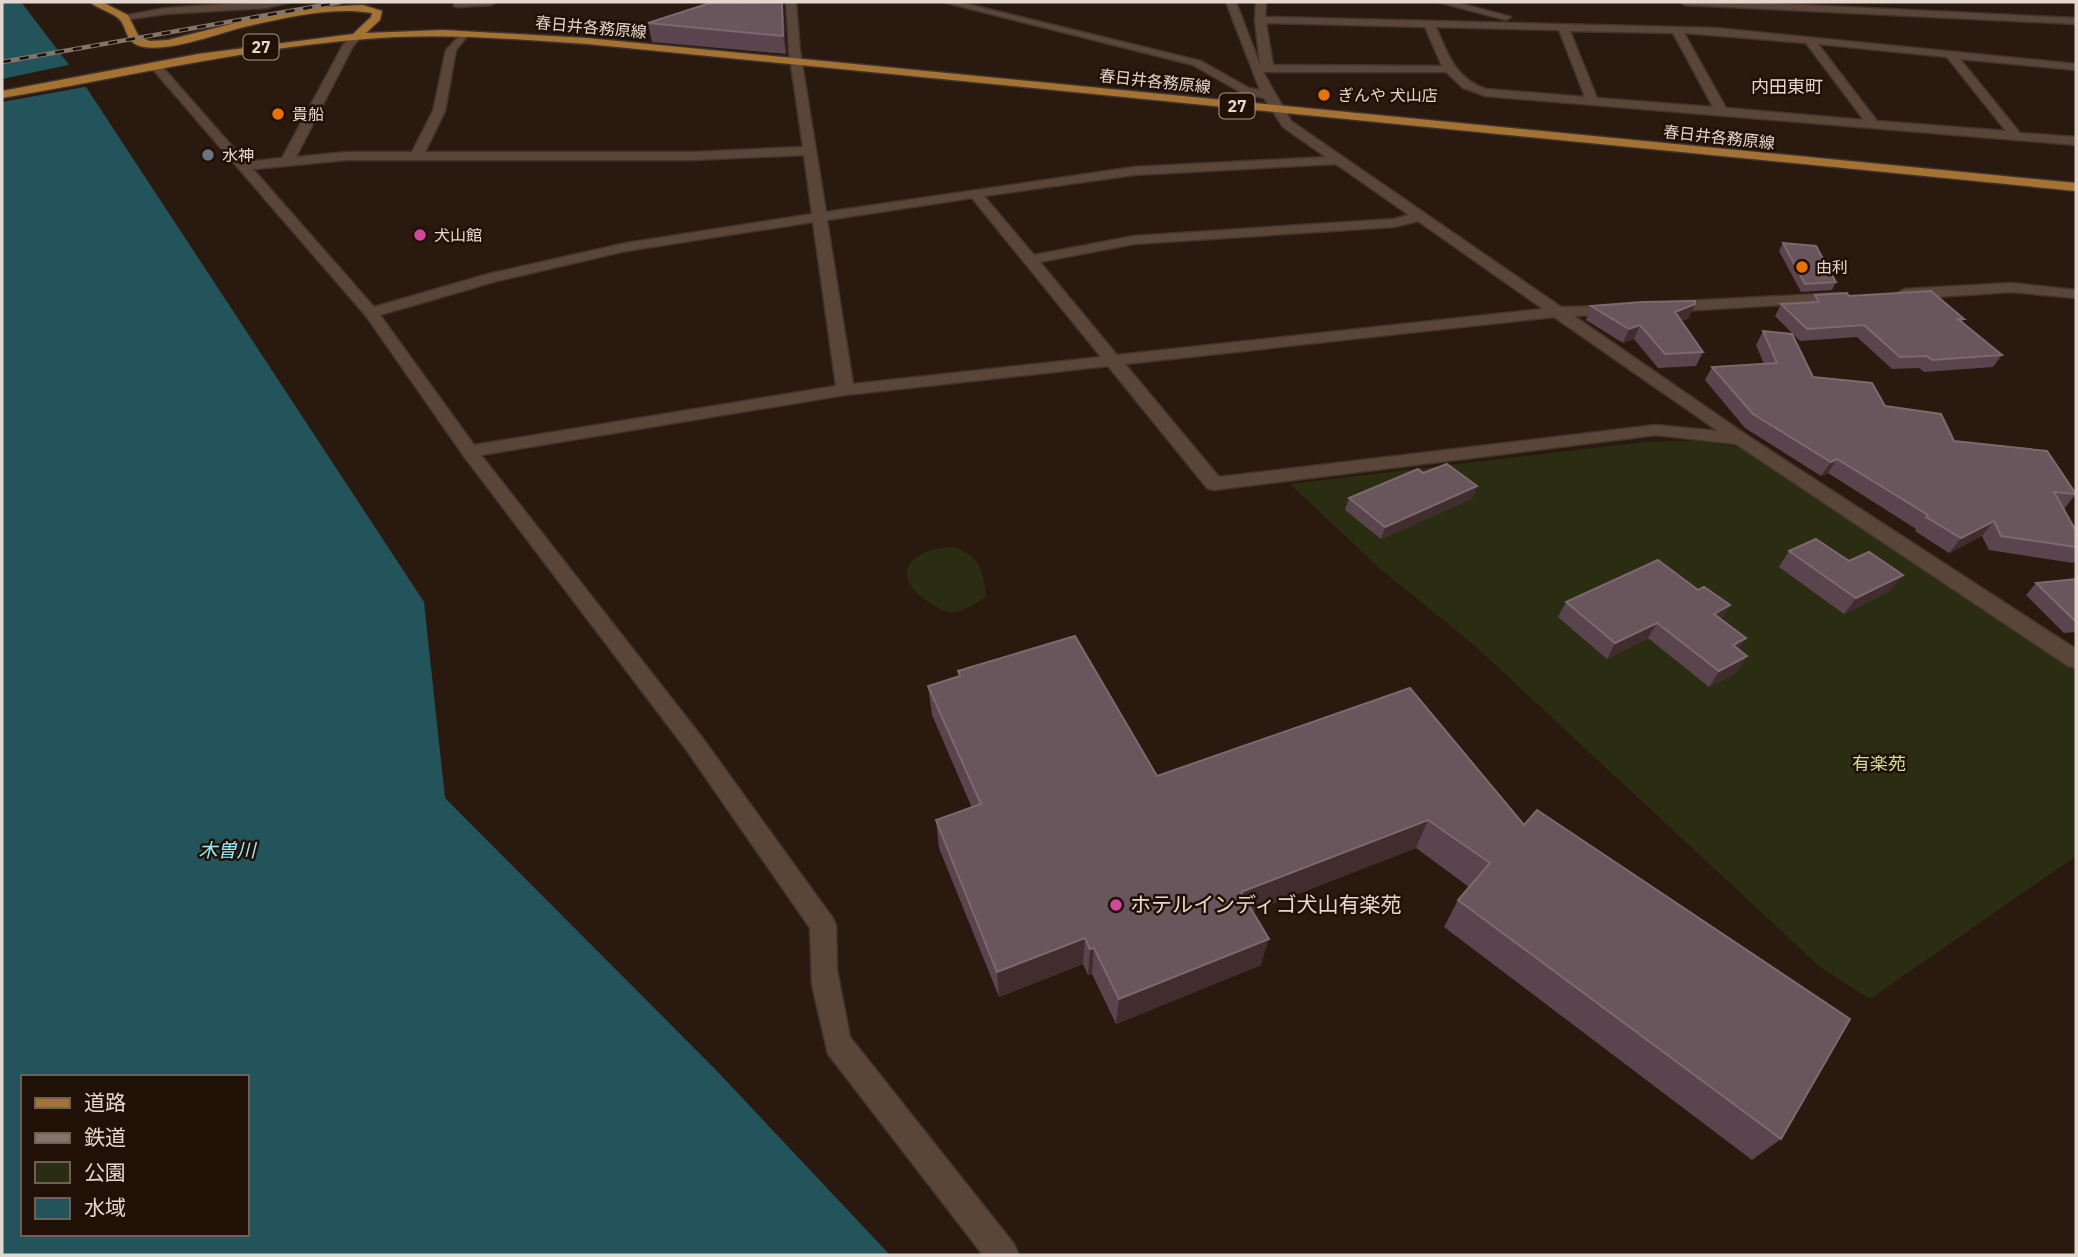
<svg xmlns="http://www.w3.org/2000/svg" width="2078" height="1257" viewBox="0 0 2078 1257" font-family="'IBM Plex Sans','Noto Sans JP',sans-serif">
<style>
.green{fill:#2b2d12}
.water{fill:#24545b;fill-rule:evenodd}
.pier{fill:#2a190e}
.lines{fill:none;stroke-linecap:round;stroke-linejoin:round}
.minor-casing{stroke:#40332e;stroke-width:3}
.major-casing{stroke:#40332e;stroke-width:3}
.minor{fill:#5a4639;fill-rule:evenodd}
.major{fill:#a47232;fill-rule:evenodd}
.rail-casing{stroke:#83756b;stroke-width:4.5}
.rail{stroke:#201005;stroke-width:2.5;stroke-dasharray:9;stroke-linecap:butt}
.wall{fill:#5a454e}
.shaded-wall{fill:#412d2e}
.building{fill:#69555c;stroke:#7c696e;stroke-width:2}
.food-dot{fill:#e8710a;stroke:#201005;stroke-width:2.5}
.worship-dot{fill:#6b7280;stroke:#201005;stroke-width:2.5}
.hotel-dot{fill:#d1479c;stroke:#201005;stroke-width:2.5}
.labels{text-anchor:middle;stroke-width:5;stroke-linejoin:round;paint-order:stroke}
.far-street-label{font-size:16px;fill:#e3d7cf;stroke:#201005}
.shield{fill:#201005;stroke:#a89b92;stroke-width:2}
.shield-label{font-size:16px;font-weight:bold;fill:#e3d7cf}
.far-poi-label{font-size:16px;fill:#e3d7cf;stroke:#201005;text-anchor:start}
.far-quarter-label{font-size:18px;fill:#e3d7cf;stroke:#201005}
.park-label{font-size:18px;fill:#d4dc9c;stroke:#201005}
.water-label{font-size:19px;font-style:italic;fill:#96eaf7;stroke:#201005}
.near-poi-label{font-size:21px;fill:#e3d7cf;stroke:#201005;text-anchor:start}
</style>
<rect width="100%" height="100%" fill="#2a190e"/>
<path class="green" d="M 1697,441 L 1744,448 L 2076,669 L 2076,856 L 1870,999 L 1820,967 L 1475,646 L 1378,567 L 1290,484 L 1644,442 Z
M 953,547 C 980,555 984,572 986,597 C 977,602 965,611 956,612 C 947,614 938,608 930,603 C 886,575 911,548 953,547 Z"/>
<path class="water" d="M 2,2 L 21,2 L 86,87 L 424,602 L 445,798 L 716,1070 L 890,1255 L 2,1255 ZM 23,1077 L 247,1077 L 247,1234 L 23,1234 Z"/>
<path class="pier" d="M 73,64 L 90,86 L 2,102 L 2,79 Z"/>
<g class="lines">
<defs>
<path id="minor" d="M 262,2 L 291,2 L 266,8 L 165,14 L 124,20 L 119,17 L 165,8 Z
M 454,2 L 496,2 L 491,5 L 458,7 L 454,6 Z
M 786,2 L 796,2 L 800,51 L 826,212 L 1134,167 L 1326,157 L 1283,127 L 1264,98 L 1242,93 L 1193,65 L 943,2 L 959,2 L 1201,61 L 1249,88 L 1260,90 L 1226,2 L 1236,2 L 1260,65 L 1255,20 L 1256,2 L 1266,2 L 1265,17 L 1716,28 L 2076,64 L 2076,70 L 1960,59 L 2020,133 L 2076,137 L 2076,145 L 1485,96 L 1463,88 L 1446,72 L 1263,72 L 1291,121 L 1561,307 L 1622,306 L 1625,309 L 1617,314 L 1574,316 L 1748,436 L 2076,649 L 2076,668 L 2068,666 L 1736,444 L 1656,435 L 1214,490 L 1207,488 L 1108,366 L 845,395 L 481,455 L 701,736 L 832,917 L 836,925 L 837,970 L 850,1037 L 1014,1244 L 1019,1255 L 983,1255 L 828,1054 L 812,985 L 810,928 L 685,748 L 463,455 L 366,316 L 149,65 L 159,63 L 246,162 L 282,158 L 343,45 L 356,34 L 361,37 L 353,46 L 296,157 L 347,152 L 412,152 L 433,111 L 446,50 L 464,31 L 469,34 L 456,50 L 445,111 L 425,152 L 693,152 L 803,147 L 789,51 ZM 1266,23 L 1425,27 L 1442,66 L 1273,65 ZM 1436,27 L 1559,30 L 1585,97 L 1486,89 C 1456,79 1448,55 1436,27 ZM 1570,31 L 1673,33 L 1713,107 L 1597,98 ZM 1684,33 L 1806,43 L 1864,120 L 1726,108 ZM 1818,44 L 1947,57 L 2006,131 L 1877,121 ZM 804,155 L 812,214 L 626,243 L 488,274 L 374,307 L 253,169 L 347,160 L 693,160 ZM 1336,164 L 1409,215 L 1394,219 L 1134,236 L 1034,255 L 984,196 L 1134,175 ZM 972,198 L 1101,357 L 853,384 L 827,220 ZM 1418,221 L 1543,309 L 1117,355 L 1040,262 L 1134,244 L 1394,227 ZM 813,222 L 836,386 L 474,445 L 380,315 L 497,281 L 626,251 ZM 1554,317 L 1718,431 L 1656,425 L 1219,477 L 1125,364 Z
M 1438,2 L 1455,2 L 1511,17 L 1506,20 Z
M 1680,2 L 1743,2 L 2076,18 L 2076,24 L 1685,5 Z
M 2012,283 L 2076,290 L 2076,298 L 2012,292 L 1904,299 L 1896,294 L 1904,289 Z
M 1840,293 L 1845,295 L 1848,298 L 1845,301 L 1666,312 L 1658,307 L 1666,302 Z"/>
<path id="major" d="M 90,2 L 102,2 L 128,15 L 139,37 L 150,41 L 168,40 L 247,20 L 320,7 L 363,5 L 382,11 L 380,20 L 366,33 L 443,30 L 587,38 L 2076,183 L 2076,191 L 587,44 C 523,40 459,34 396,37 C 262,44 133,76 2,98 L 2,91 L 198,54 L 353,34 L 371,17 L 372,13 C 331,6 284,18 244,27 C 219,33 158,57 135,44 C 125,38 126,24 118,18 C 109,11 98,9 90,2 Z"/>
</defs>
<use href="#minor" class="minor-casing"/>
<use href="#major" class="major-casing"/>
<use href="#minor" class="minor"/>
<use href="#major" class="major"/>
<defs>
<path id="rail" d="M 2,62 L 341,2"/>
</defs>
<use href="#rail" class="rail-casing"/>
<use href="#rail" class="rail"/>
</g>
<path class="wall" d="M 784,20 L 786,54 L 652,42 L 648,23 Z
M 1783,243 L 1836,282 L 1832,290 L 1801,292 L 1779,251 Z
M 1815,295 L 1849,296 L 1964,319 L 1962,322 L 2002,355 L 1993,367 L 1924,372 L 1919,368 L 1892,369 L 1857,337 L 1800,341 L 1775,316 L 1781,304 L 1811,302 Z
M 1591,306 L 1689,318 L 1681,321 L 1703,352 L 1696,366 L 1658,368 L 1634,339 L 1623,343 L 1586,320 Z
M 1763,331 L 1813,377 L 1885,406 L 1954,441 L 2076,494 L 2064,509 L 2076,531 L 2076,560 L 2073,563 L 1989,550 L 1982,536 L 1949,553 L 1915,531 L 1916,529 L 1828,473 L 1821,476 L 1745,428 L 1705,380 L 1712,367 L 1764,364 L 1756,345 Z
M 1423,473 L 1473,498 L 1381,539 L 1345,510 L 1349,498 Z
M 1789,551 L 1849,561 L 1890,591 L 1844,614 L 1779,567 Z
M 2076,579 L 2076,632 L 2064,633 L 2026,595 L 2036,583 Z
M 1698,590 L 1730,605 L 1721,619 L 1746,638 L 1738,649 L 1737,672 L 1709,687 L 1648,638 L 1607,659 L 1558,617 L 1566,602 Z
M 958,671 L 1157,776 L 1410,688 L 1781,1139 L 1752,1160 L 1444,927 L 1458,900 L 1469,887 L 1416,848 L 1253,911 L 1261,965 L 1116,1024 L 1092,974 L 1088,975 L 1083,964 L 999,997 L 939,848 L 936,820 L 972,808 L 932,715 L 928,686 L 959,676 Z"/>
<path class="shaded-wall" d="M 782,2 L 784,20 L 786,54 L 783,36 Z
M 1695,304 L 1689,318 L 1668,326 L 1675,312 Z
M 1640,325 L 1634,339 L 1623,343 L 1629,329 Z
M 1837,459 L 1828,473 L 1821,476 L 1831,462 Z
M 1477,486 L 1473,498 L 1381,539 L 1385,527 Z
M 1994,521 L 1982,536 L 1949,553 L 1961,538 Z
M 1903,575 L 1890,591 L 1844,614 L 1856,598 Z
M 1730,605 L 1720,621 L 1714,614 Z
M 1657,623 L 1648,638 L 1607,659 L 1615,643 Z
M 1746,638 L 1736,654 L 1733,645 Z
M 1747,656 L 1737,672 L 1709,687 L 1719,671 Z
M 1428,820 L 1416,848 L 1234,919 L 1241,892 Z
M 1085,938 L 1083,964 L 999,997 L 997,972 Z
M 1269,939 L 1261,965 L 1116,1024 L 1119,999 Z
M 1094,948 L 1092,974 L 1088,975 L 1090,949 Z"/>
<path class="building" d="M 782,2 L 783,36 L 648,23 L 710,3 Z
M 1783,243 L 1816,246 L 1836,282 L 1805,284 Z
M 1931,291 L 1964,319 L 1958,319 L 2002,355 L 1932,360 L 1927,356 L 1900,357 L 1864,325 L 1807,329 L 1781,304 L 1819,302 L 1815,295 L 1847,293 L 1849,296 Z
M 1695,301 L 1695,304 L 1675,312 L 1703,352 L 1665,354 L 1640,325 L 1629,329 L 1591,306 L 1642,302 Z
M 1763,331 L 1792,334 L 1813,377 L 1872,383 L 1885,406 L 1941,414 L 1954,441 L 2047,451 L 2076,494 L 2054,492 L 2076,531 L 2076,547 L 2001,536 L 1994,521 L 1961,538 L 1926,517 L 1928,515 L 1837,459 L 1831,462 L 1753,414 L 1712,367 L 1777,363 Z
M 1447,464 L 1477,486 L 1385,527 L 1349,498 L 1418,469 L 1423,473 Z
M 1816,539 L 1849,561 L 1869,552 L 1903,575 L 1856,598 L 1789,551 Z
M 1658,560 L 1698,590 L 1704,587 L 1730,605 L 1714,614 L 1746,638 L 1733,645 L 1747,656 L 1719,671 L 1657,623 L 1615,643 L 1566,602 Z
M 2076,579 L 2076,621 L 2075,621 L 2036,583 Z
M 1075,636 L 1157,776 L 1410,688 L 1524,825 L 1537,810 L 1850,1019 L 1781,1139 L 1458,900 L 1490,863 L 1428,820 L 1241,892 L 1269,939 L 1119,999 L 1094,948 L 1090,949 L 1085,938 L 997,972 L 936,820 L 981,804 L 928,686 L 960,676 L 958,671 Z"/>
<g class="food-dot">
<circle cx="1324" cy="95" r="7"/>
<circle cx="278" cy="114" r="7"/>
<circle cx="1802" cy="267" r="7"/>
</g>
<circle class="worship-dot" cx="208" cy="155" r="7"/>
<g class="hotel-dot">
<circle cx="420" cy="235" r="7"/>
<circle cx="1116" cy="905" r="7"/>
</g>
<g class="labels">
<g class="far-street-label">
<text transform="translate(591 27) rotate(5)" y="6">春日井各務原線</text>
<text transform="translate(1155 81) rotate(6)" y="6">春日井各務原線</text>
<text transform="translate(1719 137) rotate(6)" y="6">春日井各務原線</text>
</g>
<g class="shield">
<rect x="243.5" y="34.5" width="35" height="25" rx="5"/>
<rect x="1219.5" y="93.5" width="35" height="25" rx="5"/>
</g>
<g class="shield-label">
<text x="261" y="53">27</text>
<text x="1237" y="112">27</text>
</g>
<g class="far-poi-label">
<text x="1338" y="101">ぎんや 犬山店</text>
<text x="292" y="120">貴船</text>
<text x="222" y="161">水神</text>
<text x="434" y="241">犬山館</text>
<text x="1816" y="273">由利</text>
</g>
<g class="far-quarter-label">
<text x="1787" y="93">内田東町</text>
</g>
<g class="park-label">
<text x="1879" y="770">有楽苑</text>
</g>
<g class="water-label">
<text x="227" y="857">木曽川</text>
</g>
<g class="near-poi-label">
<text x="1130" y="912">ホテルインディゴ犬山有楽苑</text>
</g>
</g>
<rect width="2078" height="1257" fill="none" stroke="#e3d7cf" stroke-width="7"/>
<rect x="21" y="1075" width="228" height="161" fill="#201005" stroke="#6e6056" stroke-width="2"/>
<rect x="35" y="1098" width="35" height="10" fill="#a47232" stroke="#6e6056" stroke-width="2"/>
<text x="84" y="1110" font-size="21" fill="#e3d7cf">道路</text>
<rect x="35" y="1133" width="35" height="10" fill="#83756b" stroke="#6e6056" stroke-width="2"/>
<text x="84" y="1145" font-size="21" fill="#e3d7cf">鉄道</text>
<rect x="35" y="1162" width="35" height="21" fill="#2b2d12" stroke="#6e6056" stroke-width="2"/>
<text x="84" y="1180" font-size="21" fill="#e3d7cf">公園</text>
<rect x="35" y="1198" width="35" height="21" fill="#24545b" stroke="#6e6056" stroke-width="2"/>
<text x="84" y="1215" font-size="21" fill="#e3d7cf">水域</text>
</svg>
